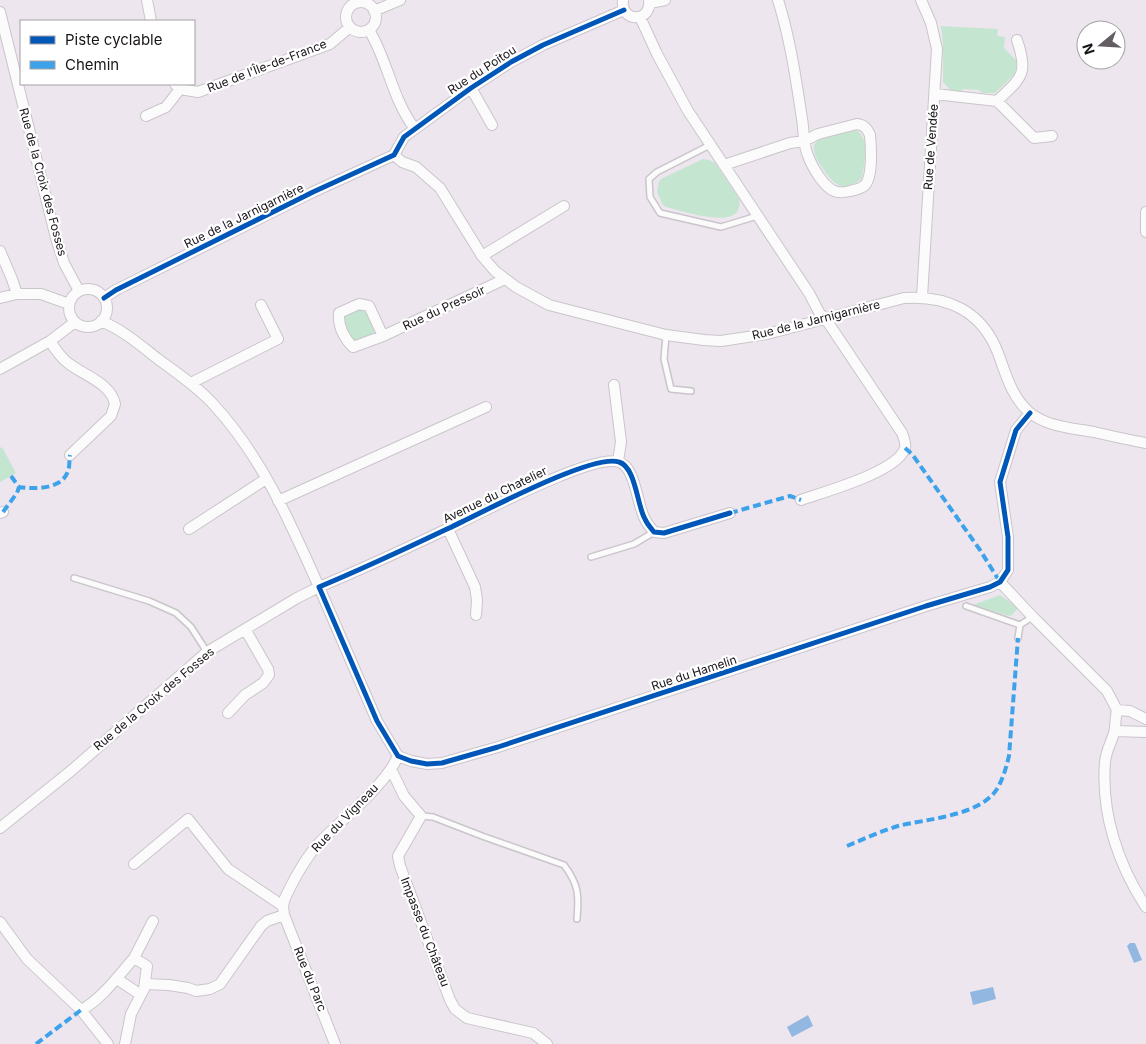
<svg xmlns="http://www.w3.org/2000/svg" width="1146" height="1044" viewBox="0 0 1146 1044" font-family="Inter,sans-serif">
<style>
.green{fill:#c4e6d1}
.water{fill:#92b8e1}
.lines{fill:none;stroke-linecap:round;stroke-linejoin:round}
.lane-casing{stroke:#cac5ca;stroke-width:8}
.street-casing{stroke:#cac5ca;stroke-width:12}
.lane{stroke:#fcfbfc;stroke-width:5}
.street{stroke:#fcfbfc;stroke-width:10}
.quiet{stroke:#3da2ea;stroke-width:4;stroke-dasharray:8 4;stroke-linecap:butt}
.cycleway-casing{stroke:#fff;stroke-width:8}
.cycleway{stroke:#0057b8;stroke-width:5}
.labels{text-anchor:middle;stroke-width:4.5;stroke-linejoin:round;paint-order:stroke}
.street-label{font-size:12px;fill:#1a151a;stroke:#fff}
</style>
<rect width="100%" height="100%" fill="#ede6ee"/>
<path class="green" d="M 941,26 L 998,29 L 997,36 L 1005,37 L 1004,48 L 1017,61 L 1015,74 L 995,93 L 982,93 L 979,90 L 963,89 L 961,92 L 952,92 L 943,82 L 943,44 Z
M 856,130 C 871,139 864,162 862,178 C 846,193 835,187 824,170 C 818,162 813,155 814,145 L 818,140 Z
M 703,159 L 709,160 L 715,163 L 739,199 C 746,233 683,211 666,207 L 663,205 L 657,192 L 659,182 L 661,179 Z
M 359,308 L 365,309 L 375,329 L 373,335 L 355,341 L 351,338 L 343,321 L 344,316 Z
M 2,447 L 16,473 L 0,482 L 0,448 Z
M 1000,595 L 1018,608 L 1012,615 L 1009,616 L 973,605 Z"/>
<path class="water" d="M 1130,943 L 1135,943 L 1142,960 L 1134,963 L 1127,946 Z
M 993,987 L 996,999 L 973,1005 L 970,992 Z
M 808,1015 L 813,1026 L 792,1037 L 787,1027 Z"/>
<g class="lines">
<defs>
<path id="lane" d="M 710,145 L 657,172 L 649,179 L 650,197 L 660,213 L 721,227 L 757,216
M 666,335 L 664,359 L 671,389 L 691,391
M 591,557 L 634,544 L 654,532
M 74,578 L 149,601 L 176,613 L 191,627 L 207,652
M 966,606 L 1020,625 L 1032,617
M 1018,638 L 1020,625
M 421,816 L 433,817 L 482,836 L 564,865 C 579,885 579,895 577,919"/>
<path id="street" d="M 147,0 L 151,21
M 623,0 C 620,23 652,23 649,0
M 921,0 L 931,23 L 937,49 L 922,297
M346 17a15 15 0 1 1 30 0a15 15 0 1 1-30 0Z
M 650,3 L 665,0
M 374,11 L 400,0
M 0,12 L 56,238 L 64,263 L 79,291
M 640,17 L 657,54 L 688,111 L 809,293 L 820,314 L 825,318 L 902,433 C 904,438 906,443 905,448 C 898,472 823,492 801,500
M 369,30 C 388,61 392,99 415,129
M 175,84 L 180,89 L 198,92 L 330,44 L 350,27
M 471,88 L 492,125
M 935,94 L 997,101 L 1034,138 L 1052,136
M 997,101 C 1021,78 1029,75 1017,40
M 146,116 L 166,107 L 180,89
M 394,155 L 402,162 L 416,167 L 440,188 L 482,256 L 495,271 L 516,287 L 549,305 L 666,335 L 704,340 L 721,341 L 767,334 L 904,298 C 947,295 982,311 998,353 C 1006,374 1011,396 1029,412 C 1047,427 1072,428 1094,432 C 1111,436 1129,440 1146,443
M 394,155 L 404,137 L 471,88 L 511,62 L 543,45 L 624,10
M 724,165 L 790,143 L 804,141 L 818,134 L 857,124 C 864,125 867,128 870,135 C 871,146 873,179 864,186 C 860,189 855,190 850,191 C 846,192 842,193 838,192 C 825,191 811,165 807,153 C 803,142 804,130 802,119 C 796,79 790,38 778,0
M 1146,212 L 1146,232
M 0,251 L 12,279 L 17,294 L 41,294 L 69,304
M 482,256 L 564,206
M69 308a19 19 0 1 1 38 0a19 19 0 1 1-38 0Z
M 0,298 L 17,294
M 104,298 L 116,290 L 313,192 L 394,155
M 383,336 L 369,306 L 359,304 L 339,313 C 338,326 344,338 353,347 L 383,336 L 505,279
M 50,341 C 55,349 60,357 68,363 C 83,375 111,383 115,404 L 111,416 L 70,455
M 0,369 L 50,341 L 75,322
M 191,383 L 278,339 L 261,305
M 614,385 L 621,442 L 618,461
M 278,501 L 486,407
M 0,513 L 3,512
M 730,513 L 664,533 L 654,532 C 651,528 647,524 645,519 C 637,506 636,467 619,462 C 592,453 478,515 447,529 C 405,549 362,569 319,587 L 377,721 L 398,756 L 411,761 L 427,764 L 442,763 L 498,747 L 926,606 L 990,587 L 1000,582 L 1008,570 L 1008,537 L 1000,482 L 1016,430 L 1030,413
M 189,529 L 266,479
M 448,529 L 475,587 L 477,600 L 476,615
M 1000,582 L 1032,616 L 1107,691 L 1117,710
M 1117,710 C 1115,718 1116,726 1114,733 C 1111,743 1106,751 1105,762 C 1101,813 1118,865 1146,907
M 1117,710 L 1130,711 L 1146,719
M 228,713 L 245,695 L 263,683 L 269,675 L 268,669 L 245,629
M 1115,731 L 1146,732
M 391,769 L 404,796 L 421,816 L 398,856 L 400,866 L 450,1000 L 455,1009 L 467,1018 L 533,1033 L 547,1044
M 0,828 L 72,770 L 207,652 L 297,598 L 319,587 C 291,524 262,457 214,405 C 198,387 178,374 158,359 C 140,345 123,330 101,321
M 134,864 L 188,819 L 228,869 L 283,906
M 284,915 L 335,1044
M 0,922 L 27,959 L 81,1010 L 108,1044
M 134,958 L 153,921
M 117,979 L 141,995
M 145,984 L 169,985 L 188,988 L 196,991 L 210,989 L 220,984 L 261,926 L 267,921 L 284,915 L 283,906 L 285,898 C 294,879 305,858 320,842 C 342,819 386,785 398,756
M 81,1010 C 101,1000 119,975 134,958 L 147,966 L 144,989 L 131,1014 L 125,1044"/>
</defs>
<use href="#lane" class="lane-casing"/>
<use href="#street" class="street-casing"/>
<use href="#lane" class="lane"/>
<use href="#street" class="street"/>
<path class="quiet" d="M 905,448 L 912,454 L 980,550 L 1000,582
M 11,476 L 19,487 C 34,489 62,490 68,471 C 70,466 69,460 70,455
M 3,512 L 17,493 L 19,487
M 730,513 L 790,496 L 801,500
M 847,846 C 864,839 881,831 898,826 C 926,819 980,816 997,789 C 1003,779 1006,768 1009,756 L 1018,638
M 36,1044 L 81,1010"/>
<defs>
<path id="cycleway" d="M 104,298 L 116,290 L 313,192 L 394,155 L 404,137 L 471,88 L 511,62 L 543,45 L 624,10
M 730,513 L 664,533 L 654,532 C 651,528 647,524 645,519 C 637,506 636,467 619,462 C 592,453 478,515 447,529 C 405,549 362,569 319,587 L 377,721 L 398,756 L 411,761 L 427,764 L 442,763 L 498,747 L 926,606 L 990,587 L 1000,582 L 1008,570 L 1008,537 L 1000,482 L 1016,430 L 1030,413"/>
</defs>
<use href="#cycleway" class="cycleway-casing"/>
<use href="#cycleway" class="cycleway"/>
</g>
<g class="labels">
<g class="street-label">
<text transform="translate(267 66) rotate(-21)" y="4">Rue de l'Île-de-France</text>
<text transform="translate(482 70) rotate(-33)" y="4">Rue du Poitou</text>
<text transform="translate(931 147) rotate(-86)" y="4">Rue de Vendée</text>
<text transform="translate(43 182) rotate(75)" y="4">Rue de la Croix des Fosses</text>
<text transform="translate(244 216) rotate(-26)" y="4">Rue de la Jarnigarnière</text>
<text transform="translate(444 308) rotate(-25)" y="4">Rue du Pressoir</text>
<text transform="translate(816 320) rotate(-14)" y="4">Rue de la Jarnigarnière</text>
<text transform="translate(495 495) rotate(-26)" y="4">Avenue du Chatelier</text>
<text transform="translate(694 673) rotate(-18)" y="4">Rue du Hamelin</text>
<text transform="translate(154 699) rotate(-40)" y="4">Rue de la Croix des Fosses</text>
<text transform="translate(345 818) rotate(-46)" y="4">Rue du Vigneau</text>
<text transform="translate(425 932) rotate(69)" y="4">Impasse du Château</text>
<text transform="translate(310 979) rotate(68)" y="4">Rue du Parc</text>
</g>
</g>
<rect x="20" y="20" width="175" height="65" fill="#ffffff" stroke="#a3a1a3"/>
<rect x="30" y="36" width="25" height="8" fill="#0057b8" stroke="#a3a1a3"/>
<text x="65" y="45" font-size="15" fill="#1a151a">Piste cyclable</text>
<rect x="30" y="61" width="25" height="8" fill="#3da2ea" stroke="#a3a1a3"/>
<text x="65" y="70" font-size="15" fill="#1a151a">Chemin</text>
<g transform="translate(1101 45) rotate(252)"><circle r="24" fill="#ffffff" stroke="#a3a1a3"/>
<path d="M0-4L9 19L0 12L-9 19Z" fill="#645e64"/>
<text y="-8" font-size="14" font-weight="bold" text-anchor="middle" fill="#1a151a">N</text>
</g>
</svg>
